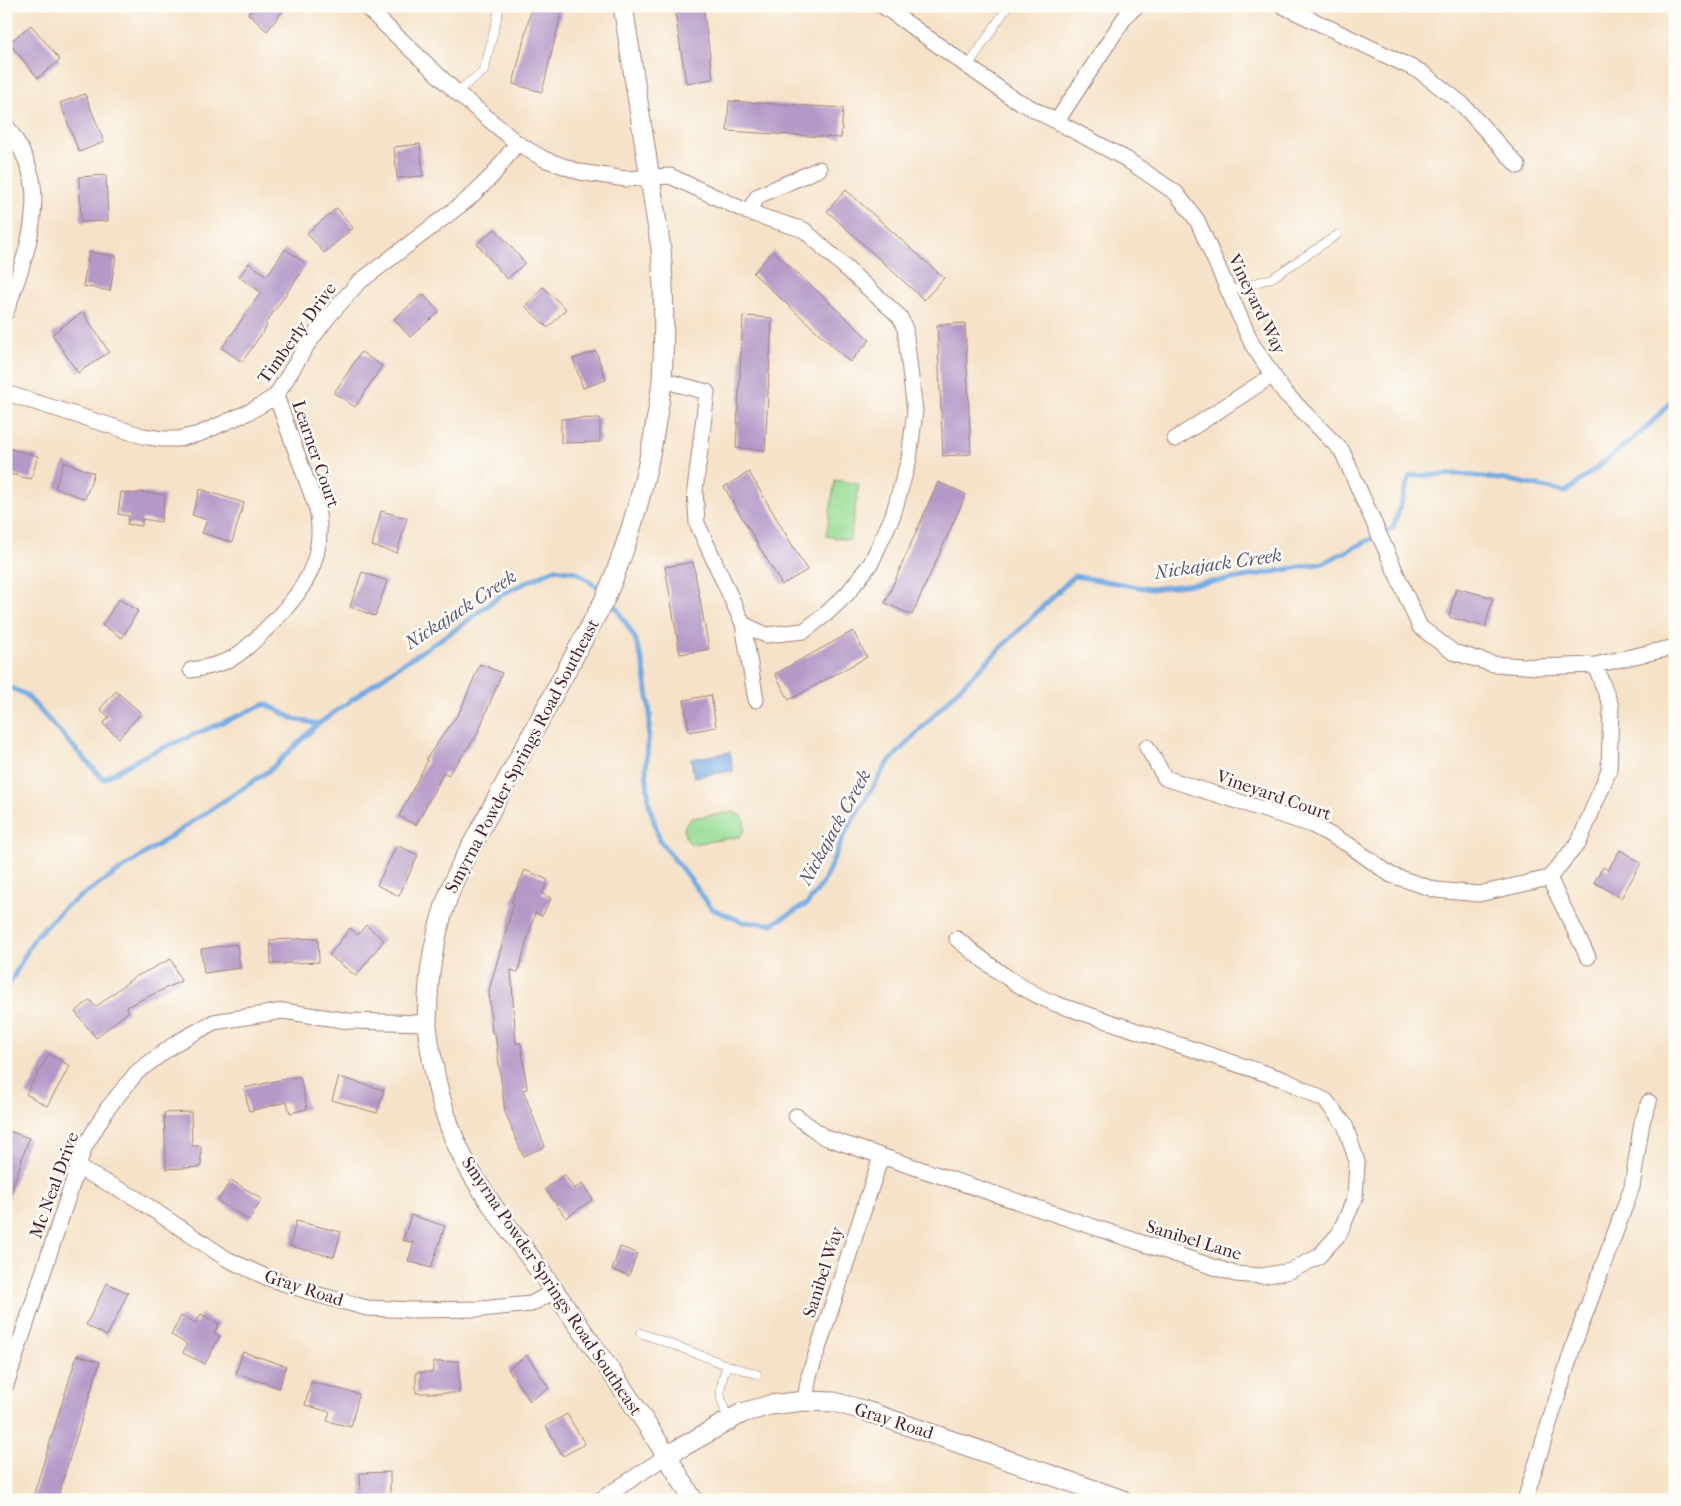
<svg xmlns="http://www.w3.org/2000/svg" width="1681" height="1506" viewBox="0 0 1681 1506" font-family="'IM FELL French Canon',serif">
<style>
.green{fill:#9add95;stroke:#727e60}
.water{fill:#74aae2;stroke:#5f6486}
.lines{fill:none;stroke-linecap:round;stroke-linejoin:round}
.stream{stroke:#74aae2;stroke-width:5}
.building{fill:#b399c7}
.service-casing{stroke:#a0807a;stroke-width:9}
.minor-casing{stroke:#a0807a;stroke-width:17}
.tertiary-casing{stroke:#a0807a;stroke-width:21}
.service{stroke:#fff;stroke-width:8}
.minor{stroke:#fff;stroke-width:15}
.tertiary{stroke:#fff;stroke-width:19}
.labels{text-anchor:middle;stroke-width:5;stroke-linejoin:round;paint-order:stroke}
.street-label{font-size:18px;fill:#4a1f2b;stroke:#fdfcf7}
.water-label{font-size:19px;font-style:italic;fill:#5b5774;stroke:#fdfcf7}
</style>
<rect width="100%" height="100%" fill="#fdfcf7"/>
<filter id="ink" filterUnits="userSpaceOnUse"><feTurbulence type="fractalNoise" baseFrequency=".02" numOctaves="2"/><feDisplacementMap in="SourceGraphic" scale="10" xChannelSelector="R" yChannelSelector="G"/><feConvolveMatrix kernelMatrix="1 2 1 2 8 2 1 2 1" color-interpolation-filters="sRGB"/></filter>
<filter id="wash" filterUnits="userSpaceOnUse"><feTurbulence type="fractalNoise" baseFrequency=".0096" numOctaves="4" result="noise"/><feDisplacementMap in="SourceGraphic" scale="20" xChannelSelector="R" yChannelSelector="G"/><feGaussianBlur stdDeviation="1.12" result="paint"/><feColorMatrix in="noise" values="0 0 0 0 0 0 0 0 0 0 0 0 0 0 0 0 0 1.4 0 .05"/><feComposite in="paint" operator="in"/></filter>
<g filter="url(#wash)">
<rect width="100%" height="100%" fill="#f5e2c8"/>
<path class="green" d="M 835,480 L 859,484 L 850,540 L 826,536 Z
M 734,812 L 743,817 L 745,829 L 739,837 L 691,844 L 685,837 L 684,827 L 691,818 Z"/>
<path class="water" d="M 730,752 L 733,771 L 694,777 L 691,759 Z"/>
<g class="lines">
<path class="stream" d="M 611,599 L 635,638 L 644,667 L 650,714 L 646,768 L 649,804 L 660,841 L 690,879 L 712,909 L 743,922 L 772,924 L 807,904 L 823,883 L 846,831 L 887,764 L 958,690 L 1074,576 L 1151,589 L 1227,580 L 1323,563 L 1393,528 L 1410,476 L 1459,474 L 1514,481 L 1566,492 L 1644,430 L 1675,398
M 6,686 L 25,694 L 103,779 L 146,755 L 266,704 L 294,719 L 318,724
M 6,990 L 35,937 L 65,907 L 270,770 L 318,724 L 396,668 L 458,628 L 502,594 L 555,569 L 576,572 L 603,591"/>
</g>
<g id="blocks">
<path class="building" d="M 254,6 L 287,6 L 267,31 L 248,14 Z
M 532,6 L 563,6 L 542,92 L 513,84 Z
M 674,6 L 703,6 L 713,79 L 686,83 Z
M 31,25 L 60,60 L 38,78 L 9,43 Z
M 85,94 L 104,142 L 79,152 L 60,103 Z
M 729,101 L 843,108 L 841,138 L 727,131 Z
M 420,144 L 423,176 L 397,178 L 394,147 Z
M 106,175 L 108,221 L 81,222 L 79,177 Z
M 846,190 L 944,278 L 924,300 L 827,211 Z
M 337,208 L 353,228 L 324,253 L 307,233 Z
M 495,229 L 525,263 L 507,279 L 477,244 Z
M 285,249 L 307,264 L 265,324 L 267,326 L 242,362 L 222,348 L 261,292 L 239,277 L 249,263 L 267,276 Z
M 773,251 L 870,340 L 850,362 L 753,273 Z
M 89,252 L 116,256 L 110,291 L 83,286 Z
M 543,287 L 566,309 L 548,328 L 525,306 Z
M 423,294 L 439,312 L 410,337 L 394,319 Z
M 83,312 L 109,352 L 78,373 L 52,334 Z
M 743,316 L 772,318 L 765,450 L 736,448 Z
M 965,323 L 971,454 L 943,456 L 937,325 Z
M 596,351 L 606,380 L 583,388 L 573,359 Z
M 361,352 L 382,366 L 355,407 L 334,393 Z
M 600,418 L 600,442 L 561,443 L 561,419 Z
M 6,448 L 38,456 L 31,479 L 6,473 Z
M 64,462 L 94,473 L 85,499 L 55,488 Z
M 749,472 L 807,570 L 782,585 L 724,487 Z
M 938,482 L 966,494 L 912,615 L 885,603 Z
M 200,489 L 244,503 L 232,542 L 202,533 L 207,520 L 192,515 Z
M 121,492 L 138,494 L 138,492 L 165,495 L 161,522 L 142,519 L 142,526 L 127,524 L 129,516 L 118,514 Z
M 381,511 L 407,518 L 397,553 L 372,546 Z
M 693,562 L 709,649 L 680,654 L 665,567 Z
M 362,572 L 387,581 L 375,616 L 350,607 Z
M 1456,588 L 1493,598 L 1485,627 L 1449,617 Z
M 119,599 L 138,611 L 122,638 L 102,625 Z
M 853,631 L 867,657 L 789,700 L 775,674 Z
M 480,664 L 502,673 L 477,735 L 448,775 L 444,772 L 416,825 L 399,816 L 428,760 L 426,759 L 460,711 Z
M 116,691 L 141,713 L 119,738 L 103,724 L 109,717 L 100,709 Z
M 711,695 L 716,727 L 689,732 L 684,700 Z
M 397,845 L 418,855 L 399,896 L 377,885 Z
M 1620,850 L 1641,863 L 1621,898 L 1594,882 L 1603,867 L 1608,870 Z
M 525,870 L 548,880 L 542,894 L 551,898 L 542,916 L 535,913 L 518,972 L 511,970 L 516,1043 L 521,1043 L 527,1089 L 523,1090 L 545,1147 L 523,1156 L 505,1112 L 495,1033 L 492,1033 L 489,990 L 514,903 L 511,902 Z
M 366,925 L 384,940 L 356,976 L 329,955 L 350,928 L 358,935 Z
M 318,938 L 319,962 L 271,964 L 270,940 Z
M 237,944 L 240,968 L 204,973 L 201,949 Z
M 171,959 L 181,981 L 126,1007 L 129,1011 L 96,1038 L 75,1012 L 90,1000 L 96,1007 L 133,978 Z
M 49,1054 L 70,1066 L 47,1106 L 26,1094 Z
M 294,1077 L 300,1077 L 307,1109 L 290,1113 L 287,1102 L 249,1111 L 244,1088 Z
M 339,1077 L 384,1090 L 377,1113 L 332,1100 Z
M 191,1112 L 192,1146 L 201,1146 L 201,1167 L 166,1169 L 164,1113 Z
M 6,1130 L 29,1138 L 9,1198 L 6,1197 Z
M 565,1175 L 574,1189 L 582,1184 L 593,1199 L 566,1218 L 545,1189 Z
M 231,1180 L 262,1199 L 249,1220 L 218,1201 Z
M 411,1215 L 445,1226 L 431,1268 L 408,1261 L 414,1243 L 403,1240 Z
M 296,1221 L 341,1232 L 334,1257 L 290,1246 Z
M 620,1247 L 637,1253 L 629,1276 L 612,1270 Z
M 107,1283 L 128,1293 L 107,1336 L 86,1325 Z
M 201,1314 L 219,1324 L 214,1333 L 220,1336 L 205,1364 L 183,1353 L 187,1344 L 171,1335 L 181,1316 L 196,1323 Z
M 243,1352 L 286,1366 L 279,1388 L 236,1373 Z
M 77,1355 L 100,1362 L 64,1476 L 57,1500 L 32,1500 Z
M 527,1355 L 549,1388 L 530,1401 L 508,1369 Z
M 459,1361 L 459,1393 L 416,1393 L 416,1372 L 433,1372 L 433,1362 Z
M 311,1382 L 359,1394 L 351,1427 L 327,1421 L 330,1412 L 305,1405 Z
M 567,1414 L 585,1444 L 563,1456 L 546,1426 Z
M 390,1472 L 390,1500 L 361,1500 L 360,1473 Z"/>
</g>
</g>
<g filter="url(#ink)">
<use href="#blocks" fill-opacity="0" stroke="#a0807a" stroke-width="1"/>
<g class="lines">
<defs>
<path id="service" d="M 968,66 L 1008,6
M 456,92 L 484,71 L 500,6
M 1229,291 L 1272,278 L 1337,235
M 641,1333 L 727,1365 L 757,1374
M 727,1365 C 718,1390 718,1396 729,1420"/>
<path id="minor" d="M 365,6 L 454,90 L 517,143 L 544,159 L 580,172 L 626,179 L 670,176 L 748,212 L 804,230 L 900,317 L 905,329 L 915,411 L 909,459 L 893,515 L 871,563 L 847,594 L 826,614 L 804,631 L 766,635 L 743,624 L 697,523 L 695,490 L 707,392 L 662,380
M 883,6 L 1011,97 L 1126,159 L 1176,193 L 1197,220 L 1252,344 L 1284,392 L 1342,451 L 1420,627 L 1453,652 L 1493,664 L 1538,667 L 1595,665 L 1675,647
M 1283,6 L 1421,72 L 1462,104 L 1518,166
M 1057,121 L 1127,14 L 1137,6
M 6,125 C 18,143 30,163 33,185 C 38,228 20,272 6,312
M 748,212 L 758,196 L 819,169
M 6,393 L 143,436 L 162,439 L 178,439 L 199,434 L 251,411 L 276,396 L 307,345 L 328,317 L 358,283 L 467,200 L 492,176 L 517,143
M 1175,439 L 1273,375
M 743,624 L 756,700
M 191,670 C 205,668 218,665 231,659 C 244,652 255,640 266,629 C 301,595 327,561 317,509 L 276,396
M 1147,747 L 1165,778 L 1312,825 L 1349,845 L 1391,875 L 1436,890 L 1479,894 L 1549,878 L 1579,842 L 1609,770 L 1611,706 L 1595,665
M 1549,878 L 1588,957
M 796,1116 L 824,1137 L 1235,1274 L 1262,1276 L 1290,1271 L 1318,1257 L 1339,1234 L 1355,1198 L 1357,1162 L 1345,1125 L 1326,1101 L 1285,1080 L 1056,1004 C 1017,988 989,965 957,939
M 78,1168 L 134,1197 L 227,1259 L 268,1278 L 319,1295 L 367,1308 L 413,1310 L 481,1309 L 531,1304 L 555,1291
M 6,1385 L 84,1148 L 107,1109 L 137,1072 L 176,1043 L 214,1022 L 283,1011 L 349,1021 L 427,1023
M 805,1401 L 809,1376 L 881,1157
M 600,1500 L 668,1455
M 1525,1500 L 1574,1344 L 1632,1187 L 1642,1122 L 1649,1102"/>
<path id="tertiary" d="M 623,6 L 661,249 C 664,292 665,335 662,379 C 661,391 659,404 657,416 C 647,480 630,540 605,599 L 460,867 C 441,909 430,952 428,998 C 428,1007 427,1016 427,1025 C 429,1045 433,1064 437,1084 C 444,1113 453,1140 467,1165 C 492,1210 526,1250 555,1292 C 603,1360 652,1428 693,1500
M 668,1455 L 742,1413 L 770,1405 L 805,1401 L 834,1402 L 863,1410 L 1123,1500"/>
</defs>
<use href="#service" class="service-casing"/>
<use href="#minor" class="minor-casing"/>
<use href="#tertiary" class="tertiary-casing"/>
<use href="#service" class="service"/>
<use href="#minor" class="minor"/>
<use href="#tertiary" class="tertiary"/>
</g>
</g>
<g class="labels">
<g class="street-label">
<text transform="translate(1257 304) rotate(64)" y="6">Vineyard Way</text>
<text transform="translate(297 333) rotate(-54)" y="6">Timberly Drive</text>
<text transform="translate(316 454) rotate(71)" y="6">Learner Court</text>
<text transform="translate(522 756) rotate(-62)" y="6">Smyrna Powder Springs Road Southeast</text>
<text transform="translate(1274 795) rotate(19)" y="6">Vineyard Court</text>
<text transform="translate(54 1185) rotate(-70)" y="6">Mc Neal Drive</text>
<text transform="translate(1194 1240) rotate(17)" y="6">Sanibel Lane</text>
<text transform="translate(823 1272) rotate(-72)" y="6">Sanibel Way</text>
<text transform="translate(552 1286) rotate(56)" y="6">Smyrna Powder Springs Road Southeast</text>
<text transform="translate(304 1288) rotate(18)" y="6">Gray Road</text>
<text transform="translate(894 1421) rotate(18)" y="6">Gray Road</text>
</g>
<g class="water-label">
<text transform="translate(1218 563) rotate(-8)" y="7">Nickajack Creek</text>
<text transform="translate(460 609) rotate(-33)" y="7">Nickajack Creek</text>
<text transform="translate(834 827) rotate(-61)" y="7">Nickajack Creek</text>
</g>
</g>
<rect width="1681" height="1506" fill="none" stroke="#fdfcf7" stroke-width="25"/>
</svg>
